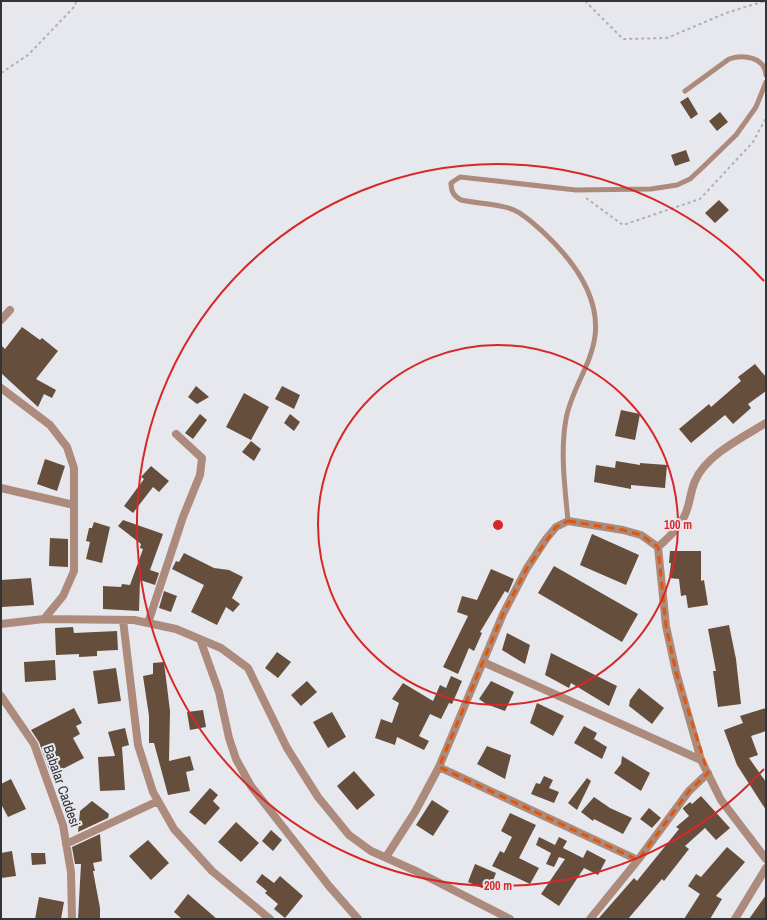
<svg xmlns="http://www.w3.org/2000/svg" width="767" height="920" viewBox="0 0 767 920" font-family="'Archivo Narrow',sans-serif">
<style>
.building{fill:#664e3c}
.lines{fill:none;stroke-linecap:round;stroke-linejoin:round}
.path{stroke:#b0b0b5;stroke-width:2;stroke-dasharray:3 3;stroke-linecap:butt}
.service{stroke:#ac8b7d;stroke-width:5}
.minor{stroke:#ac8b7d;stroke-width:8}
.marked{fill:none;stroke:#df570e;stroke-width:3;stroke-dasharray:8 5;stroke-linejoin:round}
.ring{fill:none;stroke:#d62828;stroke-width:2}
.labels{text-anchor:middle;stroke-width:4;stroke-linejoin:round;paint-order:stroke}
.street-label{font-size:14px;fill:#343436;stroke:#e7e8ee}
.centre{fill:#d62828;stroke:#e7e8ee;stroke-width:2}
.ring-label{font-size:12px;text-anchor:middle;font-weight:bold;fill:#d62828;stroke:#e7e8ee;stroke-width:4;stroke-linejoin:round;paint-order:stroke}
</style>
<rect width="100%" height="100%" fill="#e7e8ee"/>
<path class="building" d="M 688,97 L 698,114 L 691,119 L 680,102 Z
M 720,112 L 728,122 L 717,131 L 709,121 Z
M 686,150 L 690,161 L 675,166 L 671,155 Z
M 719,200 L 729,210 L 715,223 L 705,213 Z
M 22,327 L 40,340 L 42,338 L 58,351 L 36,379 L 56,390 L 52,398 L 44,394 L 38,407 L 1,373 L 1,345 L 5,349 Z
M 755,364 L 766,377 L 766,391 L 748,404 L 751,408 L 733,424 L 725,415 L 691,443 L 679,429 L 709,404 L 711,407 L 741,381 L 738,377 Z
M 196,386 L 209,397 L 197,404 L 188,397 Z
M 282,386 L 300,395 L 294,409 L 275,399 Z
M 244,393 L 269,407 L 251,440 L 226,427 Z
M 621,410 L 640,414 L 635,440 L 615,436 Z
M 200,414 L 207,420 L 193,439 L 185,433 Z
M 290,414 L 300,422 L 294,431 L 284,423 Z
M 251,441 L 261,449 L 254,461 L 242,452 Z
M 45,459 L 65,466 L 57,491 L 37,484 Z
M 616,461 L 640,465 L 640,463 L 667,465 L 665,488 L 631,485 L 631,489 L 594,482 L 596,465 L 615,468 Z
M 151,466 L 169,481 L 159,492 L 153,487 L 133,513 L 124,506 L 144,479 L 141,477 Z
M 123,520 L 163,534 L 150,570 L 159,573 L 155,585 L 140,580 L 139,611 L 103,609 L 103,586 L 121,587 L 122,584 L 130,585 L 143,549 L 140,548 L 141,544 L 118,526 Z
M 94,522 L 110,527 L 102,563 L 86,559 L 90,542 L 86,541 L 89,528 L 92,528 Z
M 592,534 L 639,555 L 626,585 L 580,565 Z
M 50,538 L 68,539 L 68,567 L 49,566 Z
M 670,551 L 701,551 L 701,581 L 704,580 L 708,605 L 688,608 L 686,595 L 681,596 L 679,579 L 669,578 L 671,563 L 669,563 Z
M 184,553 L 214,568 L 229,570 L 243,577 L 232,598 L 240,604 L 233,612 L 226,607 L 217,625 L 191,612 L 204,585 L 172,569 L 176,561 L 179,562 Z
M 554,566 L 638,614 L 622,642 L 538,593 Z
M 491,569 L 514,579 L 508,593 L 505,591 L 480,632 L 482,633 L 474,651 L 469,648 L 458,674 L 443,667 L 468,616 L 457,612 L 462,596 L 477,600 Z
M 31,578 L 34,605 L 2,607 L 1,580 Z
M 164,591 L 177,596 L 171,612 L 159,608 Z
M 729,625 L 736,659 L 741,704 L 718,707 L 713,671 L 716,671 L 708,629 Z
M 73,627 L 74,633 L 117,631 L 118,650 L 97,651 L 97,656 L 79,657 L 79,654 L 56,655 L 55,628 Z
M 507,633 L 530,645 L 525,664 L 502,650 Z
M 277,652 L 291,662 L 278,678 L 265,668 Z
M 551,653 L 617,686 L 609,706 L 571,683 L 569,688 L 545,675 Z
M 55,660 L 56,680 L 25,682 L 24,662 Z
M 164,662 L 170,711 L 169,761 L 190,756 L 194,770 L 186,772 L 190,791 L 168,795 L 154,743 L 149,743 L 149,716 L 143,676 L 153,674 L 153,663 Z
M 116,668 L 121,701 L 98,704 L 93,671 Z
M 451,676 L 462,681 L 452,704 L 449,703 L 441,719 L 430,714 L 419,736 L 429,741 L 424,750 L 397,737 L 395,745 L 375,738 L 381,719 L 392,723 L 399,703 L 392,699 L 403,683 L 433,701 L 440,685 L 446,688 Z
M 307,681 L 317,692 L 301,706 L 291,695 Z
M 491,681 L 514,692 L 505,711 L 486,704 L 479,699 Z
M 639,688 L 664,708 L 652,724 L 629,706 L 630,700 Z
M 537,703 L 564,716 L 553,736 L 530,723 Z
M 74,708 L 82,723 L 76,726 L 80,734 L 73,738 L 84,758 L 51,775 L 39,742 L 31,730 Z
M 766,708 L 766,731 L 751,736 L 758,755 L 749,758 L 766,782 L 766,810 L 737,765 L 724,730 L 743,723 L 740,716 Z
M 203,710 L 206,727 L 190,730 L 187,712 Z
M 332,712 L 346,737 L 328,748 L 313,722 Z
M 584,726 L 597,733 L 594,739 L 607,747 L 602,759 L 574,743 Z
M 125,728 L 129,745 L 122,747 L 125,790 L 100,791 L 98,757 L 115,756 L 108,732 Z
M 487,746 L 511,755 L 505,779 L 477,764 Z
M 622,756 L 650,773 L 641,791 L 614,773 L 621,764 Z
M 354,771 L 375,795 L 357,810 L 337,786 Z
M 544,776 L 553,780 L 549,788 L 559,792 L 554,803 L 531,794 L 536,783 L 540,784 Z
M 587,778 L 591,781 L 577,810 L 568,803 Z
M 11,779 L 26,809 L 8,817 L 1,804 L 1,784 Z
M 210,788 L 218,795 L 213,801 L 220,808 L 205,825 L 189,812 Z
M 701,796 L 730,828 L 716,840 L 705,828 L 685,846 L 689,849 L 664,881 L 662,879 L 628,919 L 598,919 L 634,878 L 637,881 L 679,829 L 676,827 L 689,816 L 683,809 L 683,808 L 690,802 L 692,804 Z
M 594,797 L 610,808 L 632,818 L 623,834 L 594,819 L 593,821 L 581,812 Z
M 432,800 L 449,811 L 433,836 L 416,825 Z
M 92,801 L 109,814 L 108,818 L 78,832 L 80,811 Z
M 649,808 L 661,818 L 652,828 L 640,819 Z
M 510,813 L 536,825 L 519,858 L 539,868 L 530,884 L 492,866 L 500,851 L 504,853 L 512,837 L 501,831 Z
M 236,822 L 259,843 L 241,862 L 218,842 Z
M 271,830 L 282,840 L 273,851 L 262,841 Z
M 100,834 L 102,861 L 93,863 L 95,871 L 93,871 L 100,908 L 100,919 L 78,919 L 81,864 L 75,864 L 72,847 Z
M 539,837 L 555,845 L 559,837 L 567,841 L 563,848 L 583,858 L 587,850 L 606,860 L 598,875 L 584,868 L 559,906 L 541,894 L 565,859 L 559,857 L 554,867 L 546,864 L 551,853 L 536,845 Z
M 148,840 L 169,863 L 151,880 L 129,856 Z
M 727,847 L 745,862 L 716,896 L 722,899 L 710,919 L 684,919 L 700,894 L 688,886 L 696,874 L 701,877 Z
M 12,851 L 16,876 L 1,878 L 1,853 Z
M 31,853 L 45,853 L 46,864 L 32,865 Z
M 475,864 L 496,873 L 489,891 L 468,882 Z
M 262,874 L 274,883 L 280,876 L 303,896 L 285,918 L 274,909 L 278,904 L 265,893 L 267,891 L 256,882 Z
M 188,894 L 217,919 L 182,919 L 174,912 Z
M 766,895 L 766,919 L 749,919 Z
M 39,897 L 64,902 L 61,919 L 35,919 Z"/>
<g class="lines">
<path class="path" d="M 585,1 L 623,39 L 667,38 L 726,13 L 765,1
M 1,73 L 28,55 L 75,6 L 76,1
M 586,198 L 623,225 L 700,199 L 753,142 L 766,118"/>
<path class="service" d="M 685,91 L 729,59 C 743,54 765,57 766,75
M 568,521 C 565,488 560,452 566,419 C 571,390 591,366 595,336 C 600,295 572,259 543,232 C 534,224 525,215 514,210 C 499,203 478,204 461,200 C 454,196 451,192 451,183 L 460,177 L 576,190 L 651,189 L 677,185 L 690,179 L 703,167 L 736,135 L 756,107 L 766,82"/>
<path class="minor" d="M 1,320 L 10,310
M 1,388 L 50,425 L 67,447 L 74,468 L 74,571 L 63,596 L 44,619
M 766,423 C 743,437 706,455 695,481 C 690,492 690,506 684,517 C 678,529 668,538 658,547 L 666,626 L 676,672 L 701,760 L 721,800 L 766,859
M 1,488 L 74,505
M 123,620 L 138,745 L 153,792 L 174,829 L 212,871 L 270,919
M 148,623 L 183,517 L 200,475 L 202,458 L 176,434
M 1,624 L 44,619 L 134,620 L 176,629 L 221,648 L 248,668 L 287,748 L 318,797 L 349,835 L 371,851 L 418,872 L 510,919
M 200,639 L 219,692 L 229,738 L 236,759 L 251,786 L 329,886 L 358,919
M 483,662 L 701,760
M 1,696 L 34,744 L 63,825 L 71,872 L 72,919
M 439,767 L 638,860
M 66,844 L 158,801
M 386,857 L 415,812 L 439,767 L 503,614 L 527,568 L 546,539 L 556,527 L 568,521 L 623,530 L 641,535 L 658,547
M 590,919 L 638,860 L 689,791 L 708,773
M 735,919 L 766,868"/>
</g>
<path class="marked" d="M 568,521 L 623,530 L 641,535 L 658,547 L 666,626 L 676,672 L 708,773 L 689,791 L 638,860 L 439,767 L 503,614 L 527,568 L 556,527 Z"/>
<g class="ring">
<circle cx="498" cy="525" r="180"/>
<path d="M764 769A361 361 0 1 1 764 281"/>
</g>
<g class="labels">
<g class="street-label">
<text transform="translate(62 786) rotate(71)" y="5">Babalar Caddesi</text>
</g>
</g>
<circle cx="498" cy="525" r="6" class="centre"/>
<g class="ring-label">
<text x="678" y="529">100 m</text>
<text x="498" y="890">200 m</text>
</g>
<rect width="767" height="920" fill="none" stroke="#343436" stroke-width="4"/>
</svg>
